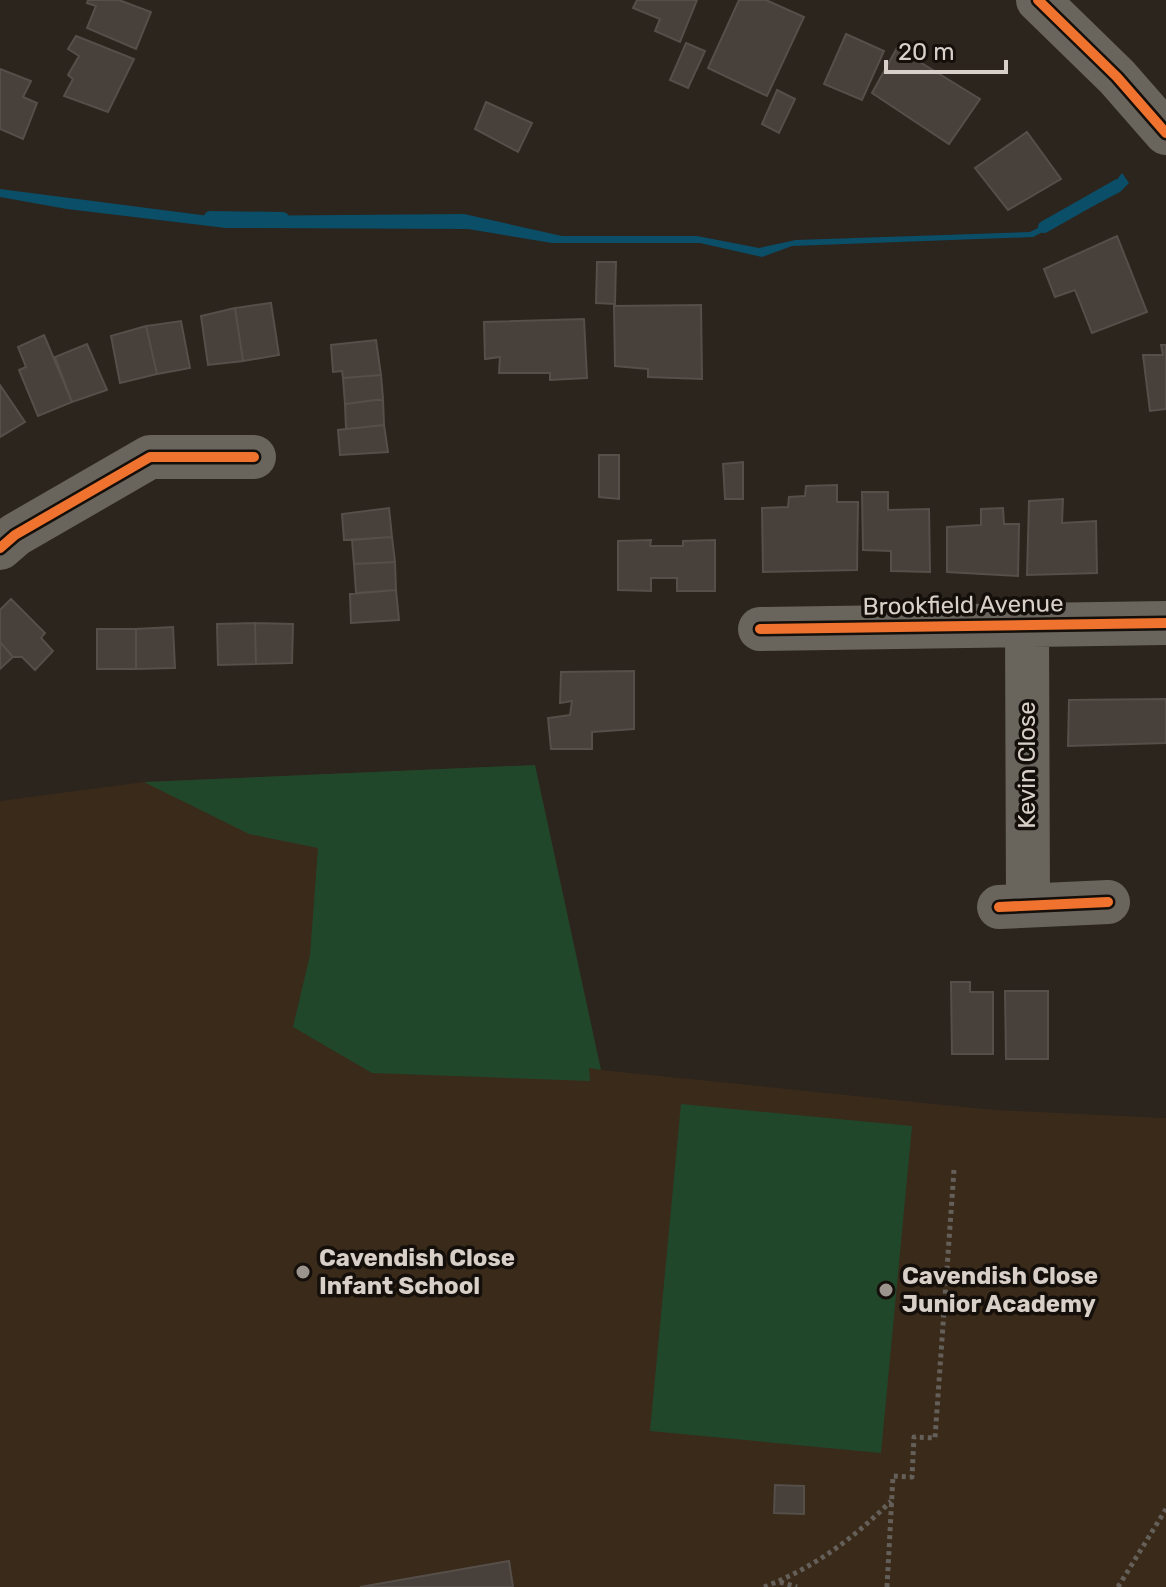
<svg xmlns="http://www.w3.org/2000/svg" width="1166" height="1587" viewBox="0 0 1166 1587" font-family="Rubik,sans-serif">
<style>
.built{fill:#3a2a1a}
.green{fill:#21472b}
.water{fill:#0b4e68}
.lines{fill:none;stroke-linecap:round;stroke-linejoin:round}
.stream{stroke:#0b4e68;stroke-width:12}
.building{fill:#47403b;stroke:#554e49;stroke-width:2}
.path{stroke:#645f59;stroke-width:5;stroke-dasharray:4 4;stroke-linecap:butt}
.minor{stroke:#69645c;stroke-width:44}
.tertiary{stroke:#69645c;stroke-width:44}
.cycleway-casing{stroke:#140f0a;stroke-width:15}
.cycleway{stroke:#ef722f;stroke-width:10}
.poi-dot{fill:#9b948c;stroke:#140f0a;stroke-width:3}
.labels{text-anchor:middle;stroke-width:7;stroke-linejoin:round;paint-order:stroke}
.street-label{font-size:24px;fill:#d8d0c8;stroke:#140f0a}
.poi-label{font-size:24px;font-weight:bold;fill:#d8d0c8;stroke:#140f0a;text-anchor:start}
</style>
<rect width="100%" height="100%" fill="#2b251e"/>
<path class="built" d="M 535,765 L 601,1070 L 994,1110 L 1166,1118 L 1166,1587 L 0,1587 L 0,801 L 144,782 Z"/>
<path class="green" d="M 535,765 L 601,1070 L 589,1068 L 590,1081 L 372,1073 L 293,1027 L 310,955 L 318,848 L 249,834 L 144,782 Z
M 681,1104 L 912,1126 L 881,1453 L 650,1431 Z"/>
<path class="water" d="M 1122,173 L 1129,183 L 1120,192 L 1033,237 L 792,246 L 762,257 L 700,243 L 552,243 L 468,229 L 226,228 L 67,209 L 0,197 L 0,189 L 209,216 L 464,214 L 562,236 L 697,236 L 759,248 L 796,240 L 1030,232 L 1096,199 L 1110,189 Z"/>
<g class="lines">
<path class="stream" d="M 210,217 L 283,218
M 1044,227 L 1118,185"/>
</g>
<path class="building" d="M 88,0 L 119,0 L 151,12 L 136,49 L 87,28 L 96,6 L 87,3 Z
M 637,0 L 697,0 L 680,42 L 655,31 L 660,19 L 633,8 Z
M 739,0 L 766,0 L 804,17 L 767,96 L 708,68 Z
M 846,34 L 884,51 L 862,100 L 824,84 Z
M 76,36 L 134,59 L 108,112 L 64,96 L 73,79 L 68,75 L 79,56 L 68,49 Z
M 686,43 L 705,51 L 688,88 L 670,80 Z
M 897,48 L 980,99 L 949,144 L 872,93 Z
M 0,69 L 31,81 L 23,97 L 37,103 L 23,139 L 0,129 Z
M 777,90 L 795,99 L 779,133 L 762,124 Z
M 486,102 L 532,123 L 518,152 L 475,129 Z
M 1027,132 L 1061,179 L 1008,210 L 975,168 Z
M 1117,236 L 1147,312 L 1092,333 L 1075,290 L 1055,297 L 1044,269 Z
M 597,262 L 616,262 L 615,304 L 596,303 Z
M 271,303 L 279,355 L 243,361 L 235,308 Z
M 701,305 L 702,379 L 648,377 L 648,369 L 615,366 L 614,306 Z
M 235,308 L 243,361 L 208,365 L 201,316 Z
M 584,319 L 587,378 L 550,380 L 550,373 L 499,373 L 500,357 L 485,359 L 484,322 Z
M 181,321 L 190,368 L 157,374 L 146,326 Z
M 146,326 L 157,374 L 120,383 L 111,336 Z
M 44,335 L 72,402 L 38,416 L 19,370 L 26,367 L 18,347 Z
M 376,340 L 381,375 L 343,378 L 342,371 L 333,372 L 331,345 Z
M 87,344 L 107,390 L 72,402 L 55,357 Z
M 1161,345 L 1166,345 L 1166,409 L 1150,411 L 1143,355 L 1163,355 Z
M 381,375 L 383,399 L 345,404 L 343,378 Z
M 0,385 L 25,422 L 0,437 Z
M 383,399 L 384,425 L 346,429 L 345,404 Z
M 384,425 L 388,452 L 340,455 L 338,430 Z
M 599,455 L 619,455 L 619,499 L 599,497 Z
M 743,462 L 743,499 L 725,499 L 723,464 Z
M 837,485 L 837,502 L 858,502 L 857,570 L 763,572 L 762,508 L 788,507 L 789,497 L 805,496 L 806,486 Z
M 862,492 L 888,492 L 888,510 L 929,509 L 930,572 L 891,571 L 891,551 L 863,550 Z
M 1063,499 L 1062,523 L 1096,521 L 1097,573 L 1027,575 L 1029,501 Z
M 389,508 L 392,537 L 344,540 L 342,514 Z
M 1003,508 L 1004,524 L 1019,524 L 1018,576 L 947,572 L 947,527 L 981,525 L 981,509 Z
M 392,537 L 395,562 L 354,564 L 352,540 Z
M 651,540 L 650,546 L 683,546 L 683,541 L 715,540 L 715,591 L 677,591 L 677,578 L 651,578 L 651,591 L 618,590 L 618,541 Z
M 395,562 L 396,590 L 356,593 L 354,564 Z
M 396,590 L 399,620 L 351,623 L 350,594 Z
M 11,599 L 45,633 L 41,638 L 53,651 L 35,670 L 22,657 L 13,657 L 0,642 L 0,610 Z
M 255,623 L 256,664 L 218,665 L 217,624 Z
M 255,623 L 293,624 L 292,663 L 256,664 Z
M 173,627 L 175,668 L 136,669 L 136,629 Z
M 97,629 L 136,629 L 136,669 L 97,669 Z
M 0,642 L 13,657 L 0,669 Z
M 634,671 L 634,729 L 592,732 L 592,749 L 551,749 L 548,718 L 570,715 L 572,701 L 560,703 L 561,672 Z
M 1166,699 L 1166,743 L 1068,746 L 1069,700 Z
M 951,982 L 970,982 L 970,992 L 993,992 L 993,1054 L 952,1054 Z
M 1005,991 L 1048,991 L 1048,1059 L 1006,1059 Z
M 775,1485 L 804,1486 L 804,1514 L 774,1513 Z
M 509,1561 L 513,1587 L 360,1587 Z"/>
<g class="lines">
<path class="path" d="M 780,1582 L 797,1587
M 764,1587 C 814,1568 854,1538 891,1501
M 887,1587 L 893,1476 L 912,1477 L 914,1437 L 935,1438 L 954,1170
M 1118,1587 L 1166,1509"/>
<path class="minor" d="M 0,548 L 15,535 L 150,457 L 254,457
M 1027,624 L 1028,905
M 760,629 L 1166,623
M 999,907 L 1108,902"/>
<path class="tertiary" d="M 1038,0 L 1117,77 L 1166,133"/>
<defs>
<path id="cycleway" d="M 1038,0 L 1117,77 L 1166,133
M 0,548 L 15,535 L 150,457 L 254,457
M 760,629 L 1166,623
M 999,907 L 1108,902"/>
</defs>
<use href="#cycleway" class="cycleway-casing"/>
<use href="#cycleway" class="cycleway"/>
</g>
<g class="poi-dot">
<circle cx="303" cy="1272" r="8"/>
<circle cx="886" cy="1290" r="8"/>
</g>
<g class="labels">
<g class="street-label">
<text transform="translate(963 605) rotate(-1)" y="8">Brookfield Avenue</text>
<text transform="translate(1027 765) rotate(-90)" y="8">Kevin Close</text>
</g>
<g class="poi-label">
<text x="319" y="1266">Cavendish Close<tspan x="319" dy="28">Infant School</tspan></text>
<text x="902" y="1284">Cavendish Close<tspan x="902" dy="28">Junior Academy</tspan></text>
</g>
</g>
<path d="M886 60v12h120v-12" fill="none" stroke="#d8d0c8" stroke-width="4"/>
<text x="898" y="60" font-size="24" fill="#d8d0c8" stroke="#140f0a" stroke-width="6" paint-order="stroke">20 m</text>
</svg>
